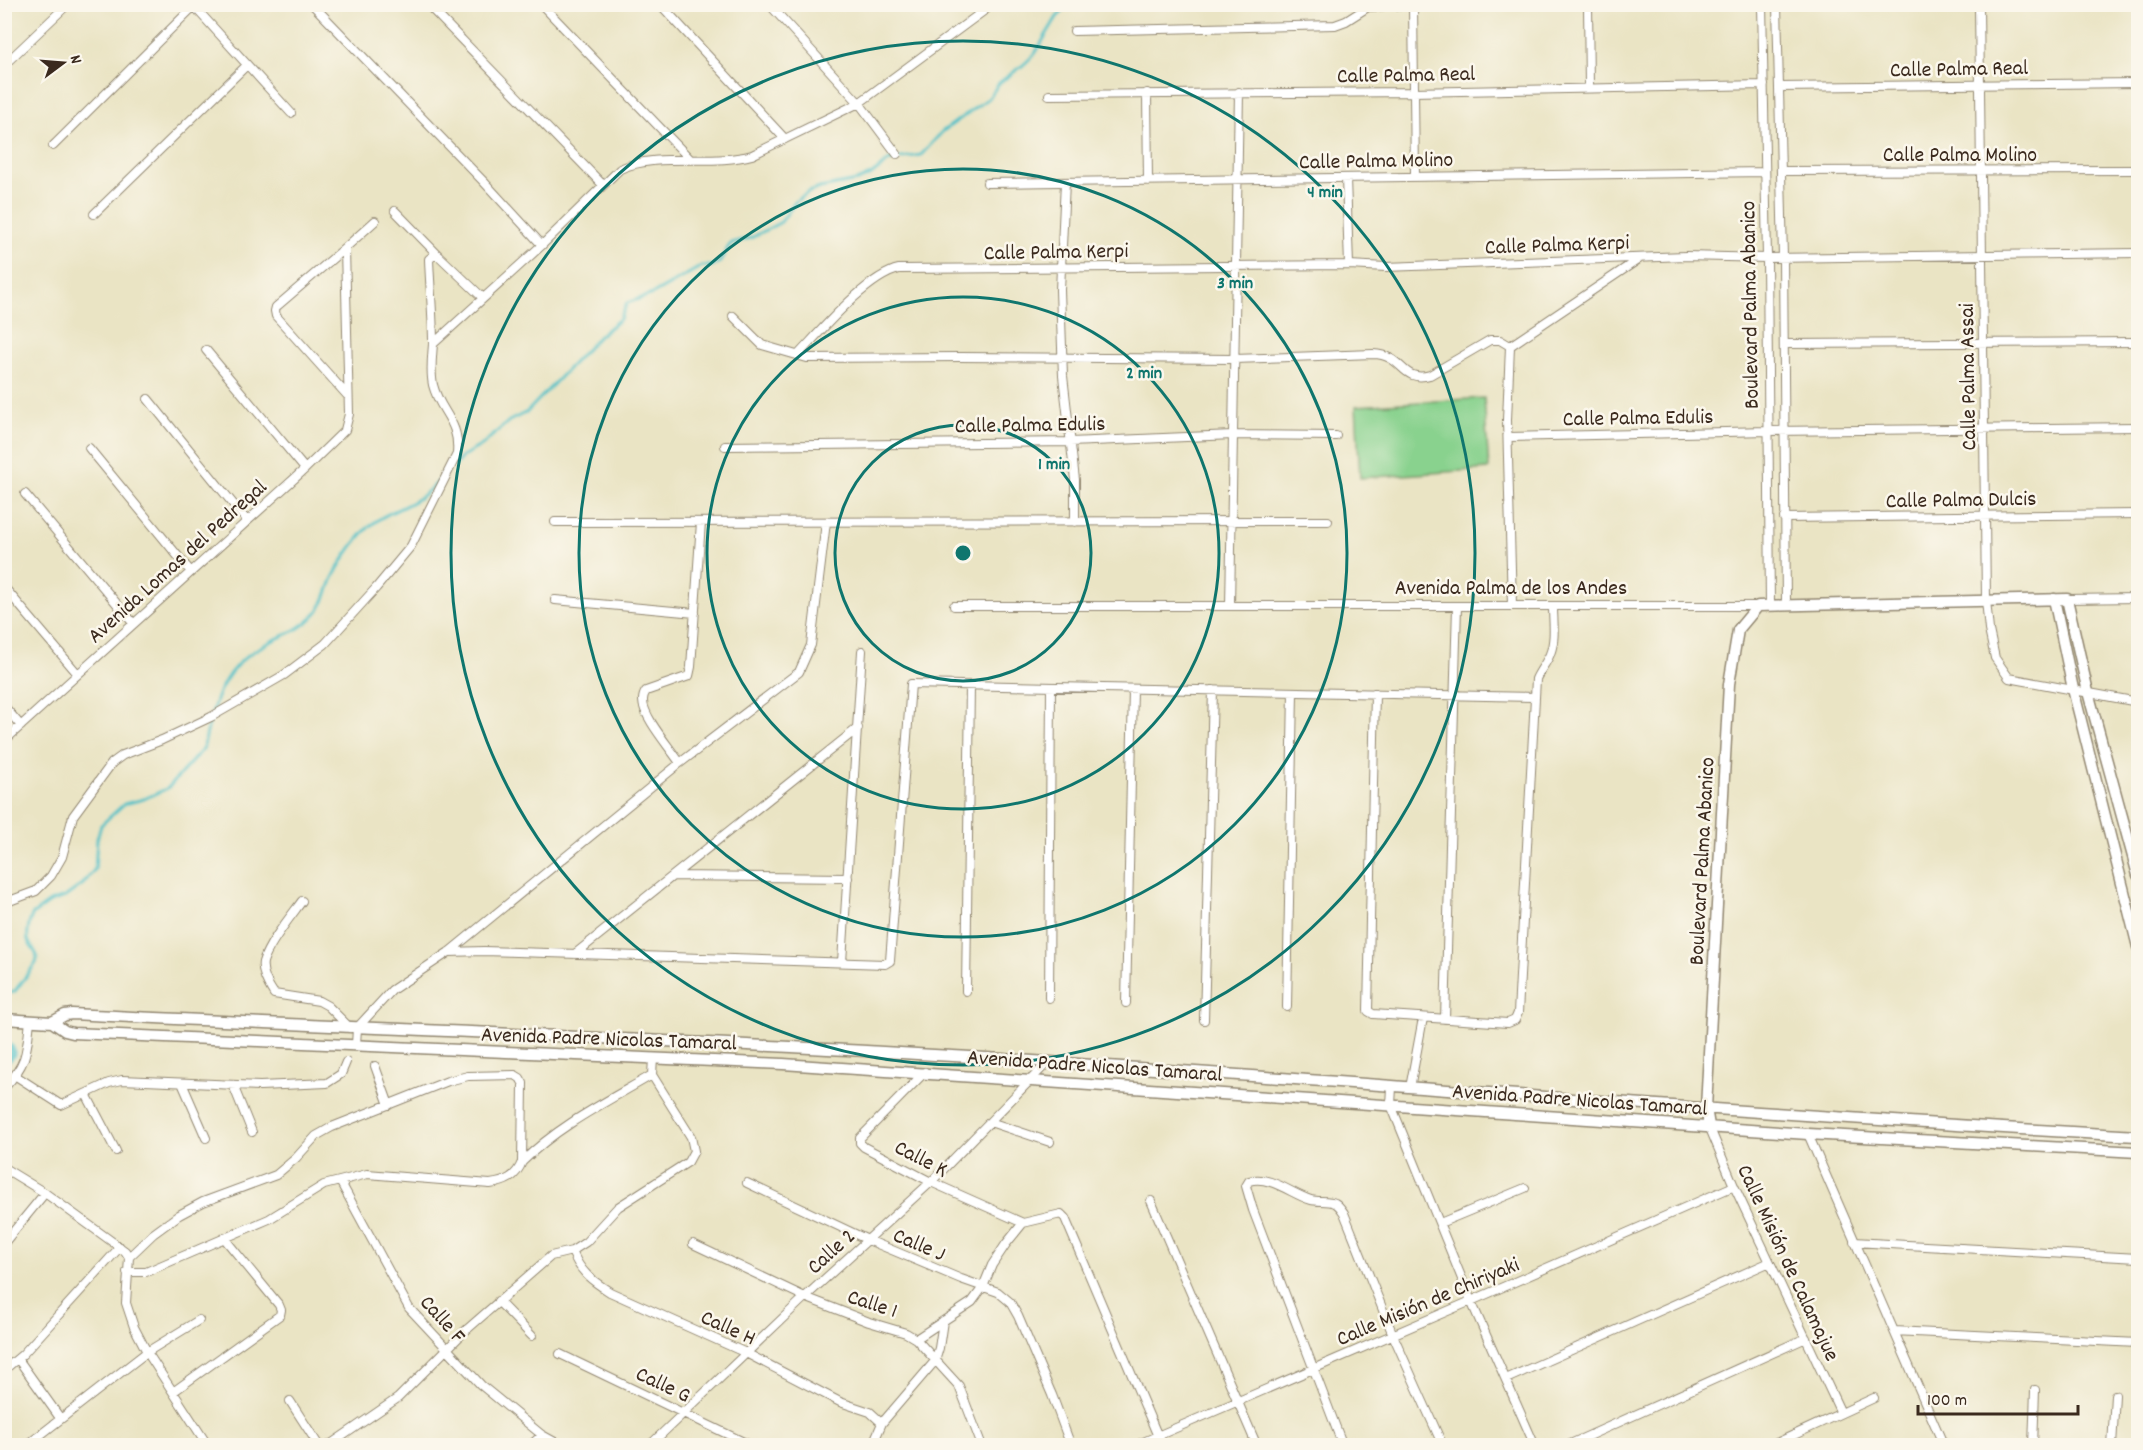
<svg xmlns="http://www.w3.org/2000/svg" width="2143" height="1450" viewBox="0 0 2143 1450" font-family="Dekko,sans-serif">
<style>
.green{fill:#89d28e;stroke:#627e56;stroke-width:1.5}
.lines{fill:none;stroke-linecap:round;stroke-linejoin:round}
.stream{stroke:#53c1c7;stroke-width:3}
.river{stroke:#53c1c7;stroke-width:20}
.minor-casing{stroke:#928771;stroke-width:10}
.tertiary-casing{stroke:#928771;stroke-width:13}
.minor{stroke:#fff;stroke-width:8}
.tertiary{stroke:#fff;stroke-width:10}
.ring{fill:none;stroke:#0f766e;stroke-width:3}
.labels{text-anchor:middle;stroke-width:5;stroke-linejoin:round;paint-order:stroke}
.street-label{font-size:22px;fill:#3b2a1e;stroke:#fbf7ec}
.centre{fill:#0f766e;stroke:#fbf7ec;stroke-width:3}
.ring-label{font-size:18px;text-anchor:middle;font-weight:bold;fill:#0f766e;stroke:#fbf7ec;stroke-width:5;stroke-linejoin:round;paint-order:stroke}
</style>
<rect width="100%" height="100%" fill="#fbf7ec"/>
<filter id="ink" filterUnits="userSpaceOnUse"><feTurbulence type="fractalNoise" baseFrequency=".0167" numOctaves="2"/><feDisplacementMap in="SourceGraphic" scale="12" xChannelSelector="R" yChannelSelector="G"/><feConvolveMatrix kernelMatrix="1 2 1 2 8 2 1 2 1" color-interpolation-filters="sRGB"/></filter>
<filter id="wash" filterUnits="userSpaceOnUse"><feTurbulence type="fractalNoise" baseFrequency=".008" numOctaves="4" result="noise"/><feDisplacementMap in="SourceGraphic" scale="24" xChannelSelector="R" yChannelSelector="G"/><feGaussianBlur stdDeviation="1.35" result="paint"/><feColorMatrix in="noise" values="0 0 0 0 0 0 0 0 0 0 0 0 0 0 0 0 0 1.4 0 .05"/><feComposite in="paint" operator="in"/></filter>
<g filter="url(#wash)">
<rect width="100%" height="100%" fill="#eae4c4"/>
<path class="green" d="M 1484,398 L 1489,469 L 1360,478 L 1356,406 Z"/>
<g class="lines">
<path class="stream" d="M 456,464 L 463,456 L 482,445 L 509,421 L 527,412 L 599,336 L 620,319 L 627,303 L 653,294 L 702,266 L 712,266 L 720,262 L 728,247 L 732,243 L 751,238 L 781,222 L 796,201 L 809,192 L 820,188 L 857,181 L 871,175 L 890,160 L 921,155 L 943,131 L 989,98 L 999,83 L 1022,66 L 1034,55 L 1057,17 L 1069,4
M 212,714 C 219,682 236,659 266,644 C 283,635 299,631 313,617 C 324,606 327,593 332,580 C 340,563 350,548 362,534 C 380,514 394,513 416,500 C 426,494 433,487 441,479
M 4,995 L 15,991 L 36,963 C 40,952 31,950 28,940 C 27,932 29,923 32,915 L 50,902 L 65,897 L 83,884 L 95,869 L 97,839 L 101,825 L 124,804 L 144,799 L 168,788 L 203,749 L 210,720"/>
<path class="river" d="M 4,1054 L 6,1052"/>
</g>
</g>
<g filter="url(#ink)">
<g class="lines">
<defs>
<path id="minor" d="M 192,4 L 291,113
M 312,4 L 484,182 L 542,245
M 427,4 L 603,185
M 541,4 L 690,159
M 660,4 L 785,139
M 769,4 L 859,103 L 897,154
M 1413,4 L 1415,177
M 1588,4 L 1589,87
M 1762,4 L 1767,258 L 1770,605
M 1777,4 L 1783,258 L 1786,604
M 1979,4 L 1986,600 L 1989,630 L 1995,658 L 2009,678 L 2138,702
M 1074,31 L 1335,25 L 1346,21 L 1368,7 L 1421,4
M 4,65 L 68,4
M 1779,87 L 2138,83
M 1147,93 L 1148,181
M 1049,95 L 1413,92 L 1764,85
M 53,146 L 194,6
M 1781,171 L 2138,170
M 1346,178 L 1349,265
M 1065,182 L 1060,290 L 1063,376 L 1075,480 L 1075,522
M 987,183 L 1765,172
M 395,211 L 439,256
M 94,214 L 247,65
M 345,248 L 375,221
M 733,316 L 762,345 L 807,358 L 960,357 L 1234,359 L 1373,354 C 1405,355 1400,383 1430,375 L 1490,340 L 1500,340 L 1510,346
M 433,344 L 542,245 L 620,169 C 657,152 713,166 752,155 L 859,103 L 993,4
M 1784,344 L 2138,342
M 1510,346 L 1507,420 L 1512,606
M 1510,346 L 1639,259
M 206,350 L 305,469
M 798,355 C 821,331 867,276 899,269 L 1349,265 L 1386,267 L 1686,256 L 1767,258 L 2138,253
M 148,399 L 247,521
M 1508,437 L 1769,431 L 2138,427
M 725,446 L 1070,442 L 1233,435 L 1336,436
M 89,448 L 191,572
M 25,494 L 133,623
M 1784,518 L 2138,514
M 555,522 L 1328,521
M 4,587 L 77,673
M 2067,599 L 2138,598
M 555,600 L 695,613
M 954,606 L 1758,606
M 1230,606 L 1239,92
M 1375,693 L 1368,1011 L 1373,1014 L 1508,1023 L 1515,1020 L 1518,1013 L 1536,679 C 1540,670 1547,662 1550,654 C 1556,639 1553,621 1553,606
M 4,706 L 21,726
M 4,741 L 305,469 L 345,430 L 349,414 L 345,248 L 276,307 L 275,311 L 276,316 L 347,395
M 680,763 C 671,749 642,716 643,700 C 643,696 644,694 646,691 L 689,676 L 691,667 L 701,522
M 674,876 L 848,878
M 302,901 C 291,916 268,944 263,962 C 261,973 268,985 274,994 L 319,1001 L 328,1006 L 350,1028
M 4,903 L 36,891 L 51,876 L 62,857 L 73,816 L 112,763 L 123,755 L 162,740 L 211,717 L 284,675 L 325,644 L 376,588 L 411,546 L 457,454 C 460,420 440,413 433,385 C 430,371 432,358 433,344 C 433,316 430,287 429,259 L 433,256 L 439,256 L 482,297
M 449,952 L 484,951 L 885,964 L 890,961 L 911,684 L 1535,697
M 575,954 L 858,728
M 842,962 L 862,651
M 966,991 L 970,685
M 1049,998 L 1051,687
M 1126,1003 L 1133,689
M 1287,1007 L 1293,692
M 1445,1019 L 1457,606
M 1204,1020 L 1213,690
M 356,1045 L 357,1028 L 392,990 L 449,952 L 680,763 L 799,672 L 811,645 L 826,522
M 375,1066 L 389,1105
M 925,1072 L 860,1138 L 860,1143 L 864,1147 L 931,1182 L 1023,1223 L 1061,1214 L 1065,1218 L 1162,1446
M 16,1076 L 61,1105 L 109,1083 L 122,1080 L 260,1086 L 327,1083 L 341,1074 L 346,1062
M 182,1083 L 206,1138
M 233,1085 L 252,1132
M 1392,1087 L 1391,1105 L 1471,1301 L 1535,1446
M 4,1088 C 27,1064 27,1052 30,1020
M 1410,1088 L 1423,1018
M 86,1094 L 116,1151
M 990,1122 L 1050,1142
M 1709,1126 L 1734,1186 L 1841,1413
M 1808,1134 L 1944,1446
M 522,1162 C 559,1125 608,1101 652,1075 L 653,1058
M 4,1168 L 45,1193 L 125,1251 L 129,1257 L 126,1303 L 134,1327 L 147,1352 L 208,1446
M 340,1181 L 409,1308 L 481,1385 L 542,1435 L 562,1446
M 747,1183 L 868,1240 L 961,1279 L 998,1292 L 1010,1302 L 1018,1316 L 1052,1395 L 1071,1446
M 1151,1201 L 1257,1446
M 1440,1223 L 1525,1188
M 1854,1242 L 2138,1258
M 4,1243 L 45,1193
M 693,1244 L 805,1297 L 869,1322 L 906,1333 L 916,1339 L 959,1386 L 982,1446
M 572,1251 C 580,1272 591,1280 610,1292 L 746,1353 L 840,1402 L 870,1412 L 882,1423
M 127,1272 L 146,1272 L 269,1219 L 324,1185 L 367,1174 L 490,1184 C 506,1182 516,1177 522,1162 L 523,1083 L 520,1078 L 515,1075 L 468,1076 L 448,1081 L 332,1127 L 316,1136 L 296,1158 L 276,1175 L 203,1202 L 179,1215 L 153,1234 L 129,1257
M 498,1301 L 532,1336
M 1894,1331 L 2138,1343
M 916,1339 L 972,1302 L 983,1287 L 992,1265 L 1006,1244 L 1023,1223
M 560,1354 L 752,1446
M 18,1359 L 60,1418
M 4,1370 L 23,1354 L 120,1247
M 1506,1379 L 1770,1262
M 173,1392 L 280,1315 L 281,1310 L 279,1305 L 224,1238
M 290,1401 L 319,1446
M 26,1446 L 147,1352 L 199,1320
M 328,1446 L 398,1398 L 464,1332 L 551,1256 L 572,1251 L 586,1242 L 618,1207 L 688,1162 L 694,1151 L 691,1137 L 652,1075
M 530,1446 L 542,1435
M 649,1446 L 805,1297 L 931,1182 L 1048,1062
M 872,1446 L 882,1423 L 935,1361 L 939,1348 L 943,1321
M 1134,1446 L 1471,1301 L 1734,1186
M 1343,1446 L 1253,1210 L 1246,1186 L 1249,1181 C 1271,1175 1291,1194 1311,1200 C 1318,1202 1328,1200 1335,1203 C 1339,1205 1342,1210 1344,1213 L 1393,1335 L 1443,1446
M 1566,1446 L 1806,1338
M 1770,1446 L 1874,1398
M 2033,1446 L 2035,1390
M 2112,1446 L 2115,1395"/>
<path id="tertiary" d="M 2054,599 L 2073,689 L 2138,947
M 4,1019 L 52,1022 L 65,1015 L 72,1014 C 398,1030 724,1041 1049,1062 C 1412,1086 1775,1116 2138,1136
M 52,1022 L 65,1031 L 73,1033 L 783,1064 L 1808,1134 L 2138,1152
M 1709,1126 L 1706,1108 L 1729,684 L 1738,630 L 1758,606 L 2067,599 L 2088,692 L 2138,875"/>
</defs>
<use href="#minor" class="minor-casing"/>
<use href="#tertiary" class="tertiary-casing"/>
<use href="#minor" class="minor"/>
<use href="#tertiary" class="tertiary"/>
</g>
</g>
<g class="ring">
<circle cx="963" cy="553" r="128"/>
<circle cx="963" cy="553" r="256"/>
<circle cx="963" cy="553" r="384"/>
<circle cx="963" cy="553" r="512"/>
</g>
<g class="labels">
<g class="street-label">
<text transform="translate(1959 67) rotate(-1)" y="8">Calle Palma Real</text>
<text transform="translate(1406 73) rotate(-1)" y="8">Calle Palma Real</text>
<text x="1960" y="161">Calle Palma Molino</text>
<text transform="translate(1376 159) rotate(-1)" y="8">Calle Palma Molino</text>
<text transform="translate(1557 243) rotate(-2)" y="8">Calle Palma Kerpi</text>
<text transform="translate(1056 250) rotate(-1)" y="8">Calle Palma Kerpi</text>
<text transform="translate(1748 305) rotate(-91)" y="8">Boulevard Palma Abanico</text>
<text transform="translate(1966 377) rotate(-91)" y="8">Calle Palma Assai</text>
<text transform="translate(1638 416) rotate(-1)" y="8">Calle Palma Edulis</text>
<text transform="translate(1030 423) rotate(-1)" y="8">Calle Palma Edulis</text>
<text transform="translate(1961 498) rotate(-1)" y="8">Calle Palma Dulcis</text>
<text transform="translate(176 560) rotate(-42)" y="8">Avenida Lomas del Pedregal</text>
<text x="1511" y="594">Avenida Palma de los Andes</text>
<text transform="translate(1700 861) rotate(-87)" y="8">Boulevard Palma Abanico</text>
<text transform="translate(609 1037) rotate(2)" y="8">Avenida Padre Nicolas Tamaral</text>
<text transform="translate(1095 1064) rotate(4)" y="8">Avenida Padre Nicolas Tamaral</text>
<text transform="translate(1580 1098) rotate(4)" y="8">Avenida Padre Nicolas Tamaral</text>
<text transform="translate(922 1157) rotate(27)" y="8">Calle K</text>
<text transform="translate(920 1243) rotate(23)" y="8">Calle J</text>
<text transform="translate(830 1250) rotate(-42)" y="8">Calle 2</text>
<text transform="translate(1790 1262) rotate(65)" y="8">Calle Misión de Calamajue</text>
<text transform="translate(1427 1300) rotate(-23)" y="8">Calle Misión de Chiriyaki</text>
<text transform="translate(873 1302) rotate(18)" y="8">Calle 1</text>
<text transform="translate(444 1318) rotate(48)" y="8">Calle F</text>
<text transform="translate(729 1326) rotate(24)" y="8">Calle H</text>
<text transform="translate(664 1383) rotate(25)" y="8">Calle G</text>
</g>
</g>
<circle cx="963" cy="553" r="9" class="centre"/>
<g class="ring-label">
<text x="1325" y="197">4 min</text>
<text x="1235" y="288">3 min</text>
<text x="1144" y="378">2 min</text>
<text x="1054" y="469">1 min</text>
</g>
<rect width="2143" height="1450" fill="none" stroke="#fbf7ec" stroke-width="24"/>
<g transform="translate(63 63) rotate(74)" stroke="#fbf7ec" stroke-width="4.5" paint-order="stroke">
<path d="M0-4.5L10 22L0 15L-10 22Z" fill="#3b2a1e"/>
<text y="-9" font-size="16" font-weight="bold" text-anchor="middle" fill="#3b2a1e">N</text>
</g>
<path d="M1918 1405v9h160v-9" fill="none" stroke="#3b2a1e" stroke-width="3"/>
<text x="1927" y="1405" font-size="18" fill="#3b2a1e" stroke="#fbf7ec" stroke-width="4.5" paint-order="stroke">100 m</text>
</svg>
